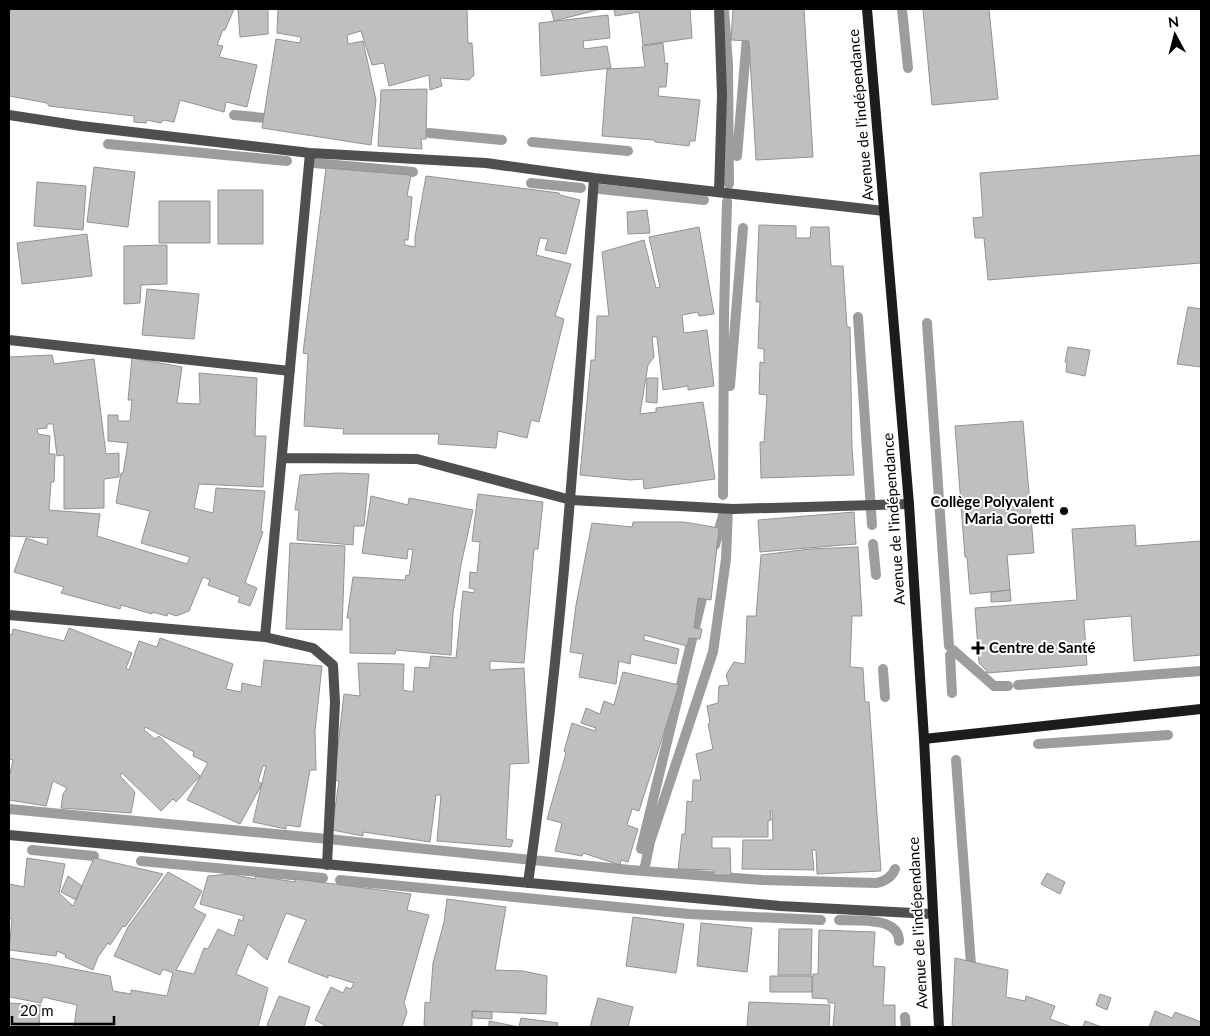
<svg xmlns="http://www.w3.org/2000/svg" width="1210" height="1036" viewBox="0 0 1210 1036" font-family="Lato,sans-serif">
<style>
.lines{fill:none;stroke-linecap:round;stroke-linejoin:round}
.stream{stroke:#9d9d9d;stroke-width:10}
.building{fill:#bfbfbf;stroke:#939393}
.street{stroke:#4f4f4f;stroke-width:10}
.secondary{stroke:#1c1c1c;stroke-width:10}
.poi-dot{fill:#000;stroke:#fff;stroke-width:2}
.labels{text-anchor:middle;stroke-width:4;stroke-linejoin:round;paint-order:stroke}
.street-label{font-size:15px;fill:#000;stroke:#fff}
.poi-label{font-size:15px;font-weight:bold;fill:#000;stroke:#fff;text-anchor:end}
</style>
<rect width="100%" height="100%" fill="#fff"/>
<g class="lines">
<path class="stream" d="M 724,9 L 728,64 L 729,184
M 902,9 L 908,68
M 234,115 L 275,119
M 429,133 L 502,140
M 532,142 L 628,151
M 108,144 L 287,161
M 737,156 L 748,25 L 748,9
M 314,163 L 413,172
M 531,183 L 581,188
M 600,189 L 704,200
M 858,317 L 872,525
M 927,323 L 949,646
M 730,386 L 743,228
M 723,495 L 724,314 L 727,202
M 873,544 L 876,575
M 715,545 L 723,515
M 953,650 L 994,686 L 1008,686
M 950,655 L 952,693
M 883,669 L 885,697
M 1018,685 L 1201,671
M 1038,744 L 1168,735
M 956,760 L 971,965
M 9,809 L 328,839 L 630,870 L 762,880 L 877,883 C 885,881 892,877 895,869
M 641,849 L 705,586
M 32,850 L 94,856
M 141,861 L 323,878
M 644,871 L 650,842 L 713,652 L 726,559 L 728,509
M 340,880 L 689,914 L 821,920
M 839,920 C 855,921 899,916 899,941
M 905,1017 L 906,1027"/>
</g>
<path class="building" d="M 9,9 L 234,9 L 225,30 L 223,30 L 217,45 L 223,46 L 219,57 L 257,65 L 247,107 L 226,102 L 224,112 L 180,100 L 174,122 L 163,120 L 161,123 L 147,120 L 146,123 L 134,122 L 134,116 L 49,106 L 47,103 L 9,96 Z
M 238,9 L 268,9 L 268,34 L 240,37 Z
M 278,9 L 467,9 L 468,43 L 472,43 L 474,75 L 469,80 L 440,78 L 442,86 L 430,90 L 429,75 L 389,86 L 384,63 L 372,65 L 361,31 L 347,35 L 348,44 L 363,41 L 376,100 L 371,145 L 262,128 L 276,39 L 300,43 L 301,37 L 277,33 Z
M 551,9 L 601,9 L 554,21 Z
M 614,9 L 690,9 L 692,38 L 643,45 L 639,12 L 615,16 Z
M 733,9 L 804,9 L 813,157 L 756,160 L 749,41 L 731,40 Z
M 923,9 L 989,9 L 998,99 L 932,105 Z
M 608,15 L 610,38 L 583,41 L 584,49 L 607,46 L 611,68 L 541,76 L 539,23 Z
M 663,43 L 665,64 L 668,63 L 666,87 L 659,87 L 658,96 L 700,100 L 695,141 L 690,141 L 689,146 L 655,142 L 654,140 L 602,136 L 607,69 L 645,67 L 642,46 Z
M 427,89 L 426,139 L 421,139 L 422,149 L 378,146 L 381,90 Z
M 1201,155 L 1201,263 L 988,280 L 984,238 L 975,238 L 973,218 L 983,217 L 980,173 Z
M 94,167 L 135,172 L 128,227 L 87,222 Z
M 326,168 L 411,175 L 407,196 L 412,197 L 408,240 L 404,240 L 405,245 L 415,247 L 415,237 L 426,176 L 559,193 L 560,195 L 580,200 L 566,254 L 545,250 L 548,239 L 540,238 L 536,255 L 571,264 L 555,316 L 564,319 L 539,422 L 531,420 L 527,438 L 498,431 L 496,448 L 438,444 L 439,434 L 343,434 L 344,429 L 304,426 L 308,354 L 303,353 Z
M 37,182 L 86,186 L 83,230 L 34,226 Z
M 218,190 L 263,190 L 263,244 L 218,244 Z
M 159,201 L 210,201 L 210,243 L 159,243 Z
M 647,210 L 650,233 L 628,234 L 627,212 Z
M 759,225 L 796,226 L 796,238 L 810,238 L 811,227 L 829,227 L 831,266 L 843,266 L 847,327 L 850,327 L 852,448 L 854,475 L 761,478 L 760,442 L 764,442 L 767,395 L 759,394 L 760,362 L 764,363 L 764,349 L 758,348 L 760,302 L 756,302 Z
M 699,227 L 714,314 L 699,316 L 698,312 L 682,315 L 684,333 L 707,330 L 714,386 L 688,390 L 688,386 L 663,390 L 657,337 L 652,337 L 654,357 L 648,365 L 640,414 L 656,412 L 656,408 L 703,402 L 715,479 L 644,489 L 643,479 L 630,480 L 580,475 L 591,360 L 595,360 L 597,316 L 609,316 L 602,252 L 644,240 L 656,288 L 660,287 L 649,237 Z
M 87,234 L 92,276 L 22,284 L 17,243 Z
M 167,245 L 167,284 L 141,285 L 140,303 L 124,304 L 124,246 Z
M 147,289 L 199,294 L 194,339 L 142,335 Z
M 1188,307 L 1201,309 L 1201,367 L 1177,364 Z
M 1068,347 L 1090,350 L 1085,376 L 1066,372 L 1067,362 L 1065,362 Z
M 52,355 L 54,364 L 94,359 L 106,454 L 119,453 L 119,477 L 104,479 L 104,508 L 64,509 L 64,455 L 57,456 L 53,424 L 47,424 L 47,428 L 37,429 L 38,434 L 50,436 L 49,454 L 55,454 L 54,482 L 51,482 L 49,510 L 100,514 L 97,536 L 187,564 L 190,557 L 141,543 L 150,511 L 116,503 L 121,473 L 123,473 L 128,443 L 108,441 L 108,415 L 118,415 L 118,421 L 130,421 L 132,400 L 128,400 L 132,358 L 182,367 L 177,403 L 200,404 L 199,373 L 257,378 L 255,436 L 266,436 L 263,487 L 199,484 L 194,508 L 213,513 L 216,488 L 265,491 L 261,531 L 263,532 L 245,583 L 257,588 L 250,606 L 238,602 L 240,597 L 208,585 L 210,580 L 203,577 L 189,611 L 176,616 L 168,613 L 167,616 L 152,612 L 152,614 L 121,605 L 120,609 L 61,593 L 64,587 L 14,572 L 26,538 L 47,545 L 48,538 L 10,536 L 9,546 L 9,357 Z
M 647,378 L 658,378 L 657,403 L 646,402 Z
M 1023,421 L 1034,553 L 1007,555 L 1010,590 L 970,594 L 967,557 L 965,557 L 955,426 Z
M 338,473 L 369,474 L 364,526 L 354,526 L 353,545 L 297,540 L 299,510 L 295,510 L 300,475 Z
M 478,494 L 543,502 L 538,549 L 534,549 L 524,663 L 490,661 L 490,670 L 524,668 L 529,763 L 510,764 L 506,839 L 513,840 L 511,847 L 437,841 L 441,795 L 436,795 L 430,842 L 363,832 L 363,836 L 332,830 L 339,781 L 334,780 L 344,694 L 360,696 L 358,663 L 404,664 L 403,690 L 413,692 L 415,667 L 429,668 L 431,656 L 456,658 L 463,591 L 474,593 L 475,589 L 469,588 L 470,572 L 477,573 L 480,542 L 472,541 Z
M 371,496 L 408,505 L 409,498 L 473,510 L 461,565 L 453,613 L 451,655 L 396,650 L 395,654 L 350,653 L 350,618 L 347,618 L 353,577 L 405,580 L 406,575 L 409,576 L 413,550 L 408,549 L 407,559 L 362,553 Z
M 854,512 L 856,544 L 760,552 L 758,520 Z
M 633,522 L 684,522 L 719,528 L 711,600 L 698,598 L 694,628 L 702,629 L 700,639 L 689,638 L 687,646 L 644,635 L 644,640 L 679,649 L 676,664 L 631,654 L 630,664 L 619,661 L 616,684 L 579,677 L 583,654 L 570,652 L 576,605 L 592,523 L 632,527 Z
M 1135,525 L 1136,546 L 1201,541 L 1201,655 L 1134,661 L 1131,616 L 1084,620 L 1087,665 L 987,673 L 986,670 L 979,663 L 975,608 L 1077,600 L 1072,529 Z
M 290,543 L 345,546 L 342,630 L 286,629 Z
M 858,547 L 862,616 L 852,616 L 850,667 L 863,668 L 865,702 L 869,702 L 881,871 L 817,874 L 816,850 L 812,850 L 814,870 L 742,869 L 743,840 L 773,840 L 772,811 L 770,811 L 771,820 L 768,821 L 768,837 L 712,837 L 712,848 L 730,848 L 731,875 L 714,875 L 714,870 L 678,869 L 682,834 L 685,834 L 687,801 L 692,802 L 693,780 L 701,780 L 696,754 L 713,749 L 708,724 L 710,723 L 707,706 L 718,703 L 719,686 L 729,685 L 726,675 L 734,662 L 745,664 L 747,616 L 756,616 L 761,555 L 810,549 Z
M 1010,590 L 1011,601 L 991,602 L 991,592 Z
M 69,628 L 132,653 L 126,668 L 129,670 L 139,641 L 157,647 L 160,638 L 233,664 L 226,689 L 241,692 L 242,683 L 261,687 L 264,660 L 322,666 L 315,731 L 316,770 L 310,770 L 300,827 L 286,825 L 286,829 L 253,822 L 266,766 L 263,766 L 258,781 L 262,784 L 240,824 L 187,800 L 208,763 L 193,756 L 194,752 L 145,727 L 144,730 L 155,739 L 159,736 L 200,776 L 176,802 L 173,799 L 161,811 L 122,773 L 120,776 L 135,792 L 131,813 L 61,808 L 63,794 L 67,788 L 53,781 L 46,806 L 9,800 L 9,777 L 13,760 L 9,759 L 9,634 L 12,635 L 13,629 L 64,641 Z
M 623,672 L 679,685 L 639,811 L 632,809 L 627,825 L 638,829 L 628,862 L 621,860 L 620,865 L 583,853 L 582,856 L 555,851 L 562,823 L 547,819 L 566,753 L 564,751 L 572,723 L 595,731 L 596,728 L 581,723 L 586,708 L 600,714 L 604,701 L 614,705 Z
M 27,858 L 65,864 L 59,893 L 73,906 L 94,858 L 163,874 L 125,927 L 123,926 L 110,945 L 108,943 L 98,957 L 93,970 L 65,957 L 66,955 L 57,951 L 56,956 L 9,950 L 12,919 L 9,918 L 9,884 L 24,887 Z
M 168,872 L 202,891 L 193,908 L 206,915 L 176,970 L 194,974 L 204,948 L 208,949 L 218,929 L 234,936 L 239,919 L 242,921 L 244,916 L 200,904 L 208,876 L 231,874 L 255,879 L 256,876 L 295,882 L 296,879 L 411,894 L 407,910 L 429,915 L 404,1003 L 407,1012 L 402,1027 L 326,1027 L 326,1026 L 315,1020 L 331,987 L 343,993 L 346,987 L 351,989 L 354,983 L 328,975 L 328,978 L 288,962 L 306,920 L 286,913 L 267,960 L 248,944 L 236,974 L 268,988 L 258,1027 L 74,1027 L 77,1005 L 43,997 L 41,1003 L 9,997 L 9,958 L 48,964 L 110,976 L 113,991 L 131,994 L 131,990 L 167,996 L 173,973 L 163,969 L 160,975 L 114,956 L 128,927 Z
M 1047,873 L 1065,882 L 1060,894 L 1041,884 Z
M 68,876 L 82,886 L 76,900 L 61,892 Z
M 447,899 L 506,907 L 495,970 L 523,971 L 547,976 L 546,1014 L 472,1011 L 472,1027 L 424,1027 L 425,1002 L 430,1003 L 433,963 L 444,922 Z
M 633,917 L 684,924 L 676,973 L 626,966 Z
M 701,923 L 752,928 L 747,972 L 697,966 Z
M 779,929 L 812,929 L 811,975 L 778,975 Z
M 819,930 L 875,932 L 873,966 L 885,967 L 883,1005 L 895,1005 L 895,1027 L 833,1027 L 835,1003 L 828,1003 L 828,999 L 812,998 L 813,974 L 818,974 Z
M 955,958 L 1008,970 L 1006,997 L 1025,1001 L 1026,996 L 1055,1006 L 1050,1019 L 1072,1027 L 952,1027 Z
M 770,976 L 812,976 L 812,992 L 770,992 Z
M 1100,994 L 1111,998 L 1107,1010 L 1096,1005 Z
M 279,996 L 310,1007 L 304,1027 L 273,1027 L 267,1025 Z
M 598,998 L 633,1007 L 628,1027 L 590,1027 Z
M 749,1002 L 830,1005 L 829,1027 L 747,1027 Z
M 9,1003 L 41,1005 L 39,1027 L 9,1027 Z
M 472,1011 L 492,1012 L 492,1019 L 473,1018 Z
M 1155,1011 L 1172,1018 L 1175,1012 L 1201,1022 L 1201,1027 L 1149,1027 Z
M 521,1018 L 558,1023 L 557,1027 L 489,1027 L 489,1021 L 519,1027 Z
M 1085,1021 L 1102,1027 L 1083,1027 Z"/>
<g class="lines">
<path class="street" d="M 9,115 L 81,126 L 310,153 L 486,163 L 594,178 L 884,211
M 719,192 L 722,95 L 719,9
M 9,340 L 290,371
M 283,458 L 417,459 L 571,500 L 733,509 L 909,504
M 9,615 L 265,637 L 313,648 L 333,665 L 335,702 L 327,865
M 265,637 L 310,153
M 9,835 L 780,906 L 932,914
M 528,883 C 562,649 577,414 594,178"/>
<path class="secondary" d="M 867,9 L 909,504 L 924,739 L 939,1027
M 924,739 L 1201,709"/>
</g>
<g class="poi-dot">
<circle cx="1064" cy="511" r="5"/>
<path d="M975.5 640.5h5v5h5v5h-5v5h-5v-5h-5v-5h5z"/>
</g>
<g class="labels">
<g class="street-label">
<text transform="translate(861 115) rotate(-95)" y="5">Avenue de l'indépendance</text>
<text transform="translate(894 519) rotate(-94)" y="5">Avenue de l'indépendance</text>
<text transform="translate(918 923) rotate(-93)" y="5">Avenue de l'indépendance</text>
</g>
<g class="poi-label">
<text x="1054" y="507">Collège Polyvalent<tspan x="1054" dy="17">Maria Goretti</tspan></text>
<text x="989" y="653" text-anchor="start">Centre de Santé</text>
</g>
</g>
<rect width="1210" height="1036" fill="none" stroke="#000000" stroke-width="20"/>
<g transform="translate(1175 35) rotate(353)" stroke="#ffffff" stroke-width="4" paint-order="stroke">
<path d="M0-4L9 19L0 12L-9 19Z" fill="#000000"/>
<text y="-8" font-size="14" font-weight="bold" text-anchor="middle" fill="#000000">N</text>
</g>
<path d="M12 1016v8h102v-8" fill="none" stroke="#000000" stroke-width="2.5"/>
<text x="20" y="1016" font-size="15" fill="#000000" stroke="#ffffff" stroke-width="4" paint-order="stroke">20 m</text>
</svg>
